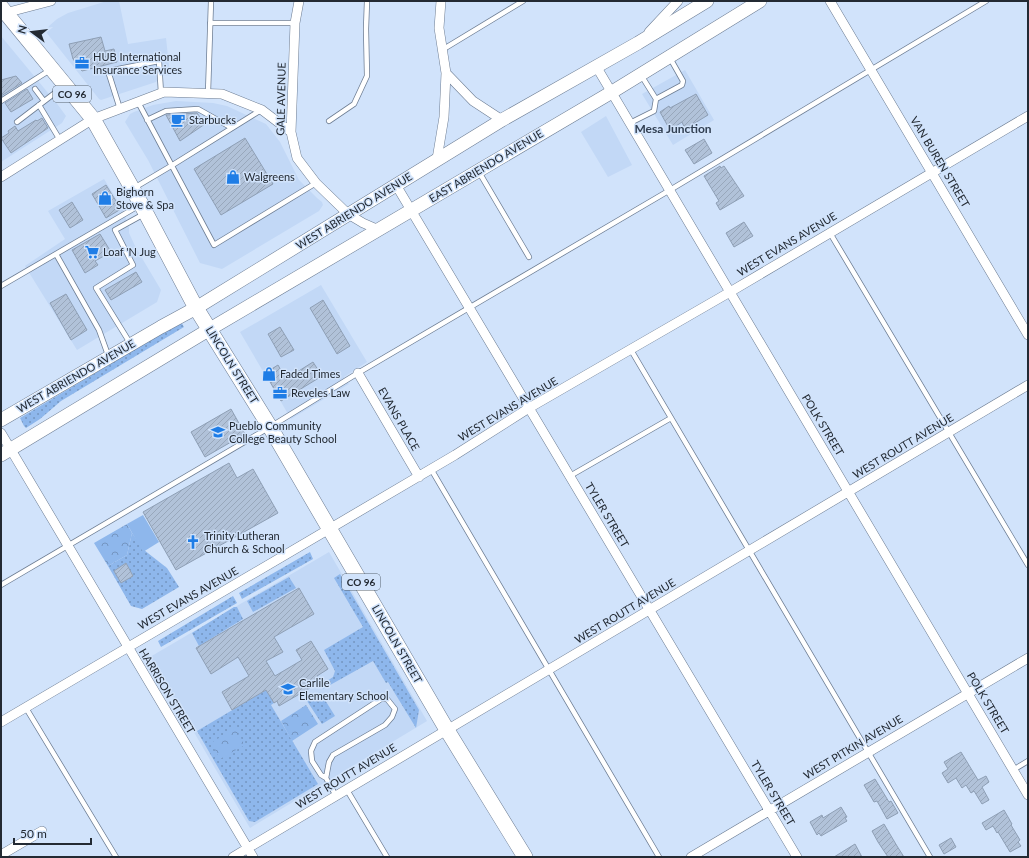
<svg xmlns="http://www.w3.org/2000/svg" width="1029" height="858" viewBox="0 0 1029 858" font-family="Lato,sans-serif">
<style>
.built{fill:#c2d8f6}
.grass{fill:url(#grass-dots);fill-rule:evenodd}
.forest{fill:url(#forest-crowns)}
.pitch{fill:#8eb7ec}
.building{fill:url(#building-hatch);stroke:#8e9fb5}
.lines{fill:none;stroke-linecap:round;stroke-linejoin:round}
.lane-casing{stroke:#6d7d93;stroke-width:6}
.street-casing{stroke:#6d7d93;stroke-width:10}
.secondary-casing{stroke:#6d7d93;stroke-width:14}
.primary-casing{stroke:#6d7d93;stroke-width:16}
.lane{stroke:#fff;stroke-width:4.5}
.street{stroke:#fff;stroke-width:9}
.secondary{stroke:#fff;stroke-width:13}
.primary{stroke:#fff;stroke-width:15}
.labels{text-anchor:middle;stroke-width:3;stroke-linejoin:round;paint-order:stroke}
.shield{fill:#d1e3fb;stroke:#57626f;stroke-width:1}
.shield-label{font-size:10px;font-weight:bold;fill:#232a33}
.poi-label{font-size:11px;fill:#232a33;stroke:#d1e3fb;text-anchor:start}
.street-label{font-size:11px;fill:#232a33;stroke:#d1e3fb}
.neighbourhood-label{font-size:12px;font-weight:bold;fill:#324053;stroke:#d1e3fb}
</style>
<defs>
<pattern id="grass-dots" width="8" height="8" patternUnits="userSpaceOnUse"><rect width="8" height="8" fill="#8eb7ec"/><path d="M2 2h.1M6 6h.1" fill="none" stroke="#7495c0" stroke-width="1.8" stroke-linecap="round"/></pattern>
<pattern id="forest-crowns" width="20" height="18" patternUnits="userSpaceOnUse"><rect width="20" height="18" fill="#8eb7ec"/><path d="M2 6a3 3 0 1 1 6 0M12 15a3 3 0 1 1 6 0" fill="none" stroke="#7495c0"/></pattern>
<pattern id="building-hatch" width="6" height="6" patternUnits="userSpaceOnUse"><rect width="6" height="6" fill="#b1c2d9"/><path d="M-1 1l2-2M0 6l6-6M5 7l2-2" fill="none" stroke="#98a7bb"/></pattern>
</defs>
<rect width="100%" height="100%" fill="#d1e3fb"/>
<path class="built" d="M 107,1 L 119,1 L 128,44 L 166,38 L 170,75 L 159,76 L 156,82 L 101,100 L 99,99 L 46,32 L 49,26 L 57,19 L 68,13 Z
M 1,36 L 58,105 L 66,116 L 62,123 L 1,162 Z
M 685,70 L 714,120 L 673,145 L 642,94 Z
M 176,101 L 213,103 L 227,106 L 266,124 L 280,142 L 299,180 L 317,198 L 322,202 L 323,205 L 319,211 L 222,269 L 200,263 L 148,160 L 125,122 L 130,114 L 134,112 L 153,105 Z
M 606,116 L 632,165 L 608,177 L 581,132 Z
M 104,179 L 122,208 L 129,227 L 129,233 L 136,248 L 161,290 L 157,302 L 77,350 L 25,266 L 65,239 L 48,211 Z
M 321,285 L 367,362 L 344,377 L 349,384 L 291,419 L 240,332 Z
M 329,552 L 427,721 L 250,828 L 150,657 Z"/>
<path class="grass" d="M 181,322 L 184,327 L 61,401 L 40,419 L 26,428 L 24,426 L 20,418 Z
M 132,533 L 144,550 L 167,568 L 179,587 L 142,609 L 131,606 L 108,566 L 127,555 ZM 126,563 L 133,576 L 121,583 L 114,571 Z
M 310,552 L 313,559 L 242,599 L 239,593 Z
M 340,574 L 419,710 L 416,728 L 388,682 L 386,683 L 373,661 L 323,689 L 321,685 L 333,677 L 335,671 L 324,650 L 363,627 L 334,578 Z
M 289,577 L 296,588 L 253,612 L 247,601 Z
M 233,596 L 237,603 L 161,647 L 158,641 Z
M 234,607 L 237,607 L 243,619 L 199,646 L 192,633 Z
M 266,690 L 274,703 L 271,705 L 318,784 L 255,822 L 249,821 L 197,731 Z
M 320,692 L 335,716 L 322,724 L 307,701 Z"/>
<path class="forest" d="M 127,524 L 132,533 L 127,555 L 108,566 L 94,543 Z
M 306,705 L 318,724 L 292,741 L 281,721 Z
M 235,728 L 245,745 L 220,759 L 211,743 Z"/>
<path class="pitch" d="M 143,515 L 159,542 L 143,552 L 127,524 Z"/>
<path class="building" d="M 101,37 L 105,51 L 114,49 L 117,62 L 82,71 L 73,59 L 69,44 Z
M 16,76 L 22,83 L 1,96 L 1,80 Z
M 27,89 L 33,99 L 11,112 L 5,103 Z
M 696,94 L 708,115 L 685,129 L 682,122 L 670,130 L 660,112 L 669,106 L 670,108 Z
M 197,113 L 205,124 L 180,141 L 166,115 Z
M 42,118 L 48,128 L 11,153 L 1,138 L 9,133 L 8,131 L 15,126 L 18,131 L 36,120 L 37,121 Z
M 245,138 L 273,184 L 221,215 L 194,169 Z
M 704,139 L 712,153 L 694,164 L 685,150 Z
M 720,166 L 721,168 L 724,166 L 744,196 L 720,210 L 716,203 L 719,201 L 704,176 Z
M 106,185 L 121,209 L 106,218 L 92,194 Z
M 72,202 L 83,220 L 70,228 L 59,210 Z
M 744,222 L 753,236 L 734,247 L 726,233 Z
M 100,234 L 111,252 L 95,261 L 98,265 L 85,273 L 72,250 Z
M 136,272 L 142,282 L 111,300 L 105,290 Z
M 66,294 L 87,330 L 71,340 L 50,303 Z
M 323,300 L 350,346 L 337,354 L 310,308 Z
M 280,327 L 294,350 L 281,357 L 268,334 Z
M 313,362 L 322,376 L 281,401 L 265,373 L 278,365 L 286,379 Z
M 231,409 L 245,434 L 205,457 L 191,432 Z
M 229,463 L 237,478 L 253,469 L 278,513 L 176,570 L 143,512 Z
M 126,563 L 133,576 L 121,583 L 114,571 Z
M 299,588 L 314,614 L 274,637 L 283,652 L 266,661 L 275,676 L 302,660 L 296,650 L 311,641 L 328,669 L 317,676 L 320,682 L 279,706 L 277,701 L 274,703 L 266,690 L 232,710 L 222,692 L 249,676 L 238,657 L 211,674 L 196,648 Z
M 961,752 L 978,780 L 986,776 L 989,782 L 982,787 L 989,800 L 982,804 L 974,791 L 971,793 L 966,785 L 962,788 L 956,778 L 948,783 L 942,773 L 948,769 L 944,762 Z
M 875,779 L 889,802 L 891,801 L 898,813 L 887,819 L 877,801 L 874,802 L 864,785 Z
M 841,807 L 847,817 L 845,818 L 847,821 L 821,836 L 819,833 L 817,835 L 810,822 L 822,815 L 823,818 Z
M 1004,810 L 1012,824 L 1011,825 L 1020,840 L 1018,842 L 1021,846 L 1010,852 L 998,832 L 997,833 L 993,826 L 986,830 L 982,823 Z
M 884,824 L 897,846 L 904,857 L 888,857 L 878,842 L 872,831 Z
M 951,838 L 956,847 L 944,854 L 939,845 Z
M 855,844 L 862,857 L 834,857 Z"/>
<g class="lines">
<defs>
<path id="lane" d="M 210,23 L 295,23
M 442,50 L 523,1
M 641,75 L 656,99
M 35,89 L 44,101
M 208,93 L 211,1
M 1,101 L 50,70
M 138,102 L 214,245 L 316,183
M 39,105 L 60,140
M 120,109 L 108,71 L 159,61 L 161,93
M 147,120 L 166,111 L 198,109 L 232,128
M 329,121 L 354,104 L 367,76 L 366,29 L 367,1
M 17,122 L 64,86
M 630,123 L 654,111 L 656,99 L 682,85 L 683,81 L 670,58
M 479,172 L 529,257
M 134,188 L 171,166 L 261,110
M 830,233 L 1028,565
M 56,254 L 99,330 L 108,355
M 1,286 L 140,205
M 130,343 L 96,288 L 133,265 L 115,230 L 144,214
M 631,350 L 930,857
M 431,469 L 659,857
M 570,476 L 671,418
M 1,585 L 270,427 L 358,373 L 670,190 L 986,1
M 26,708 L 116,857
M 1013,770 L 1028,761
M 326,778 L 329,762 L 333,755 L 385,725 L 392,717 L 395,709 L 387,699 L 381,699 L 315,742 L 311,751 L 312,761 L 321,775 L 326,778 L 336,796
M 347,790 L 387,857"/>
<path id="street" d="M 299,1 L 295,23 L 291,132 L 297,158 L 316,183 L 348,214 L 363,223 L 379,230
M 830,1 L 1028,335
M 5,13 L 51,1
M 649,32 L 678,1
M 596,66 L 1028,795
M 446,73 L 473,101 L 502,120
M 437,159 L 444,117 L 446,73 L 439,28 L 441,1
M 1,177 L 93,119 L 164,92 L 222,94 L 262,110 L 291,132
M 396,185 L 797,857
M 358,373 L 419,477
M 1,433 L 253,857
M 1,722 L 455,455 L 529,408 L 730,292 L 1028,116
M 1,855 L 42,831
M 233,857 L 1028,385
M 691,857 L 1028,658"/>
<path id="secondary" d="M 1,420 L 161,327 L 196,308 L 502,120 L 638,43 L 707,1
M 1,455 L 210,329 L 612,92 L 760,1"/>
<path id="primary" d="M 1,7 L 93,119 L 141,204 L 196,308 L 270,427 L 447,730 L 525,857"/>
</defs>
<use href="#lane" class="lane-casing"/>
<use href="#street" class="street-casing"/>
<use href="#secondary" class="secondary-casing"/>
<use href="#primary" class="primary-casing"/>
<use href="#lane" class="lane"/>
<use href="#street" class="street"/>
<use href="#secondary" class="secondary"/>
<use href="#primary" class="primary"/>
</g>
<defs>
<symbol id="office-bare" viewBox="-9 -9 18 18"><path d="M-6-3h4V-5.5h4V-3h4V5H-6ZM-1-4.5V-3h2v-1.5ZM-6 0V1H6V0Z" fill="#1f7de6" stroke="#d1e3fb" stroke-width="2.5" paint-order="stroke"/></symbol>
<symbol id="cafe-bare" viewBox="-9 -9 18 18"><path d="M-5.5-4.5H6V0H3Q3 3.5 0 3.5H-2.5Q-5.5 3.5-5.5 0ZM3-3.2v2h1.7v-2ZM-6 4.5H4V6H-6Z" fill="#1f7de6" stroke="#d1e3fb" stroke-width="2.5" paint-order="stroke"/></symbol>
<symbol id="shop-bare" viewBox="-9 -9 18 18"><path d="M-5-2.5h2.3a2.7 3.5 0 0 1 5.4 0H5L5.5 6h-11ZM-1.5-2.5h3a1.5 2.3 0 0 0-3 0Z" fill="#1f7de6" stroke="#d1e3fb" stroke-width="2.5" paint-order="stroke"/></symbol>
<symbol id="supermarket-bare" viewBox="-9 -9 18 18"><path d="M-6-5.5h2.5l.6 2H6L4.5 2H-2.5L-4.4-4H-6ZM-1.5 3.2a1.3 1.3 0 1 0 .1 0ZM3 3.2a1.3 1.3 0 1 0 .1 0Z" fill="#1f7de6" stroke="#d1e3fb" stroke-width="2.5" paint-order="stroke"/></symbol>
<symbol id="university-bare" viewBox="-9 -9 18 18"><path d="M0-5L7-2L0 1L-7-2ZM-4 1L0 2.5L4 1V4Q0 6-4 4Z" fill="#1f7de6" stroke="#d1e3fb" stroke-width="2.5" paint-order="stroke"/></symbol>
<symbol id="church-bare" viewBox="-9 -9 18 18"><path d="M-1.2-6h2.4v3.5h3.3v2.4h-3.3V6h-2.4V-.1h-3.3v-2.4h3.3Z" fill="#1f7de6" stroke="#d1e3fb" stroke-width="2.5" paint-order="stroke"/></symbol>
<symbol id="school-bare" viewBox="-9 -9 18 18"><path d="M0-5L7-2L0 1L-7-2ZM-4 1L0 2.5L4 1V4Q0 6-4 4Z" fill="#1f7de6" stroke="#d1e3fb" stroke-width="2.5" paint-order="stroke"/></symbol>
</defs>
<g fill-rule="evenodd">
<use href="#office-bare" x="72" y="53" width="20" height="20"/>
<use href="#cafe-bare" x="168" y="110" width="20" height="20"/>
<use href="#shop-bare" x="223" y="167" width="20" height="20"/>
<use href="#shop-bare" x="95" y="188" width="20" height="20"/>
<use href="#supermarket-bare" x="82" y="242" width="20" height="20"/>
<use href="#shop-bare" x="259" y="364" width="20" height="20"/>
<use href="#office-bare" x="270" y="383" width="20" height="20"/>
<use href="#university-bare" x="208" y="422" width="20" height="20"/>
<use href="#church-bare" x="183" y="532" width="20" height="20"/>
<use href="#school-bare" x="278" y="679" width="20" height="20"/>
</g>
<g class="labels">
<g class="shield">
<rect x="53" y="86" width="38" height="16" rx="3"/>
<rect x="342" y="574" width="38" height="16" rx="3"/>
</g>
<g class="shield-label">
<text x="72" y="98">CO 96</text>
<text x="361" y="586">CO 96</text>
</g>
<g class="poi-label">
<text x="93" y="61">HUB International<tspan x="93" dy="13">Insurance Services</tspan></text>
<text x="189" y="124">Starbucks</text>
<text x="244" y="181">Walgreens</text>
<text x="116" y="196">Bighorn<tspan x="116" dy="13">Stove &amp; Spa</tspan></text>
<text x="103" y="256">Loaf 'N Jug</text>
<text x="280" y="378">Faded Times</text>
<text x="291" y="397">Reveles Law</text>
<text x="229" y="430">Pueblo Community<tspan x="229" dy="13">College Beauty School</tspan></text>
<text x="204" y="540">Trinity Lutheran<tspan x="204" dy="13">Church &amp; School</tspan></text>
<text x="299" y="687">Carlile<tspan x="299" dy="13">Elementary School</tspan></text>
</g>
<g class="street-label">
<text transform="translate(281 99) rotate(-89)" y="4">GALE AVENUE</text>
<text transform="translate(940 162) rotate(59)" y="4">VAN BUREN STREET</text>
<text transform="translate(486 166) rotate(-31)" y="4">EAST ABRIENDO AVENUE</text>
<text transform="translate(354 211) rotate(-32)" y="4">WEST ABRIENDO AVENUE</text>
<text transform="translate(787 244) rotate(-31)" y="4">WEST EVANS AVENUE</text>
<text transform="translate(232 365) rotate(58)" y="4">LINCOLN STREET</text>
<text transform="translate(76 376) rotate(-30)" y="4">WEST ABRIENDO AVENUE</text>
<text transform="translate(508 409) rotate(-31)" y="4">WEST EVANS AVENUE</text>
<text transform="translate(399 419) rotate(60)" y="4">EVANS PLACE</text>
<text transform="translate(823 425) rotate(59)" y="4">POLK STREET</text>
<text transform="translate(903 446) rotate(-31)" y="4">WEST ROUTT AVENUE</text>
<text transform="translate(607 515) rotate(59)" y="4">TYLER STREET</text>
<text transform="translate(188 598) rotate(-30)" y="4">WEST EVANS AVENUE</text>
<text transform="translate(625 611) rotate(-31)" y="4">WEST ROUTT AVENUE</text>
<text transform="translate(397 644) rotate(60)" y="4">LINCOLN STREET</text>
<text transform="translate(167 691) rotate(59)" y="4">HARRISON STREET</text>
<text transform="translate(988 703) rotate(59)" y="4">POLK STREET</text>
<text transform="translate(853 747) rotate(-31)" y="4">WEST PITKIN AVENUE</text>
<text transform="translate(346 776) rotate(-31)" y="4">WEST ROUTT AVENUE</text>
<text transform="translate(773 793) rotate(59)" y="4">TYLER STREET</text>
</g>
<g class="neighbourhood-label">
<text x="673" y="133">Mesa Junction</text>
</g>
</g>
<rect width="1029" height="858" fill="none" stroke="#232a33" stroke-width="4"/>
<g transform="translate(32 32) rotate(285)" stroke="#d1e3fb" stroke-width="3" paint-order="stroke">
<path d="M0-3L7 15L0 10L-7 15Z" fill="#232a33"/>
<text y="-6" font-size="11" font-weight="bold" text-anchor="middle" fill="#232a33">N</text>
</g>
<path d="M14 838v6h77v-6" fill="none" stroke="#232a33" stroke-width="2"/>
<text x="20" y="838" font-size="12" fill="#232a33" stroke="#d1e3fb" stroke-width="3" paint-order="stroke">50 m</text>
</svg>
